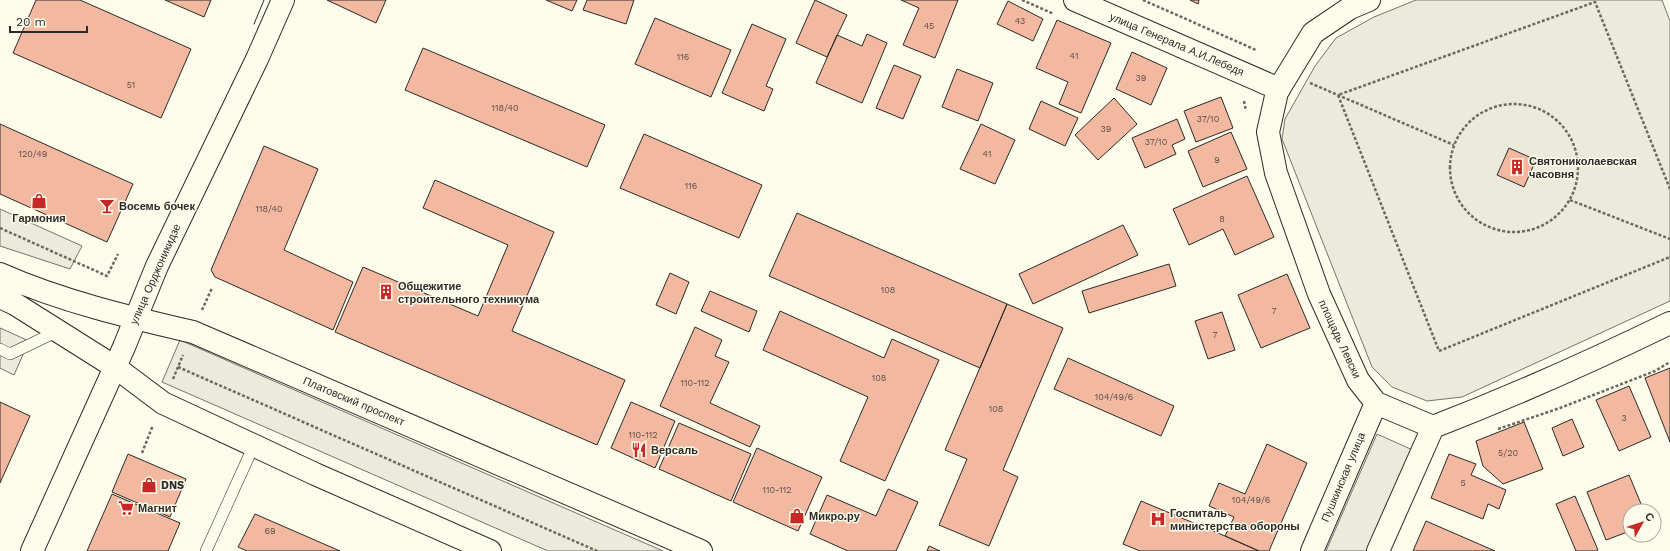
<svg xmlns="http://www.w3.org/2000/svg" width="1670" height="551" viewBox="0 0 1670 551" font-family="'Work Sans',sans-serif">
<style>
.green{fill:#ecebdb;stroke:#74746e}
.parking{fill:#eceadb;stroke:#74746e}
.building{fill:#f2b8a0;stroke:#2b2b2b}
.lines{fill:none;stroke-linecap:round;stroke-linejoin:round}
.service-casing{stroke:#2b2b2b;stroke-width:12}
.minor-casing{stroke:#2b2b2b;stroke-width:24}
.secondary-casing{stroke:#2b2b2b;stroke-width:24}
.path{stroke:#6a6964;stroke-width:2.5;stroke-dasharray:3 2;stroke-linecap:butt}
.service{stroke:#fdfbea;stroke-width:11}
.minor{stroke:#fdfbea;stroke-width:22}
.secondary{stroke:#fdfbea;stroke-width:22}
.tram{stroke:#2b2b2b;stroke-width:1}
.labels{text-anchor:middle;stroke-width:3;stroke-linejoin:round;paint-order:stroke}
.number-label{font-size:9px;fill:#5d4e48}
.street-label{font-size:11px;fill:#2b2b2b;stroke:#fdfbea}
.poi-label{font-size:11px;font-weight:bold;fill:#2b2b2b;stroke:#fdfbea;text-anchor:start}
</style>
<rect width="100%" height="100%" fill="#fdfbea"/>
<path class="green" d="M 1416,0 L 1662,0 L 1670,21 L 1670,301 L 1462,397 L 1427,401 L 1392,387 L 1372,367 L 1282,139 L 1285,119 L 1315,66 L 1336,38 L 1374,17 Z
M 0,209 L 82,246 L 70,269 L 0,246 Z
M 180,340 L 663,551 L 548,551 L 162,382 Z
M 1377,434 L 1415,451 L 1371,551 L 1326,551 Z"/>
<path class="parking" d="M 0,328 L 29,341 L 14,375 L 0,368 Z"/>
<path class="building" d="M 36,0 L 80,0 L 191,49 L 161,118 L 13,53 Z
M 165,0 L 211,0 L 204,17 Z
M 327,0 L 386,0 L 376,23 Z
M 546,0 L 577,0 L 572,11 Z
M 587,0 L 634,0 L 626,24 L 583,10 Z
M 815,0 L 847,15 L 827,57 L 796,43 Z
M 901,0 L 958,0 L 935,58 L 903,45 L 919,8 Z
M 1190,0 L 1199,0 L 1198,4 Z
M 1008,1 L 1043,19 L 1033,41 L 997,24 Z
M 655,18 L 731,50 L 711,97 L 635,64 Z
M 1057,20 L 1111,43 L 1081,113 L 1059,104 L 1068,82 L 1036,68 Z
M 752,24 L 786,39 L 766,86 L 773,89 L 764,111 L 722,93 Z
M 867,34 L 887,43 L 862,103 L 816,83 L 837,35 L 862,46 Z
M 423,48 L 605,125 L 587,167 L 405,90 Z
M 1132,52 L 1167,68 L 1151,105 L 1116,89 Z
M 894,65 L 921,76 L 903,119 L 876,108 Z
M 957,69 L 993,83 L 978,121 L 942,107 Z
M 1221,97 L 1233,128 L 1196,142 L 1184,111 Z
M 1114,98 L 1137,124 L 1098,160 L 1075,135 Z
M 1041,101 L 1078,118 L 1065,146 L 1029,129 Z
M 1177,119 L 1185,139 L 1172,145 L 1176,154 L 1145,168 L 1132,138 Z
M 0,124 L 133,184 L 107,242 L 0,194 Z
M 981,124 L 1015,140 L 995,184 L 960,169 Z
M 1231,132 L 1247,169 L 1203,187 L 1188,151 Z
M 644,134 L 762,185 L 739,238 L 620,188 Z
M 264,146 L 318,169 L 284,250 L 353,282 L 333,330 L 215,277 L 211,270 Z
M 1509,148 L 1536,160 L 1524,187 L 1497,175 Z
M 1247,176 L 1274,237 L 1235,255 L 1223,229 L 1189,245 L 1173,209 Z
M 435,180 L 554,232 L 512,331 L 625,380 L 597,445 L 335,332 L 363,267 L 478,316 L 508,245 L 423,208 Z
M 797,213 L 1007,304 L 980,368 L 769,276 Z
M 1123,225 L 1138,255 L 1033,304 L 1019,274 Z
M 1169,264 L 1176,286 L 1089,313 L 1082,291 Z
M 670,273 L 689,282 L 676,314 L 656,305 Z
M 1287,274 L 1310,328 L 1261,348 L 1238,295 Z
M 710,291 L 757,311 L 749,332 L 701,311 Z
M 1007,304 L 1063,328 L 1003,470 L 1018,477 L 989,546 L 939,525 L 967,459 L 945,450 Z
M 780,311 L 884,358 L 892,339 L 939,360 L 885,481 L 840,461 L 868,397 L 763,350 Z
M 1222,312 L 1235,350 L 1208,359 L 1195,321 Z
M 695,327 L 722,340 L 715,356 L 729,362 L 710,403 L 760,426 L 750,447 L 660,406 Z
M 1068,358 L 1174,406 L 1161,436 L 1054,389 Z
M 1670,368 L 1670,442 L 1645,378 Z
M 1629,386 L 1651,437 L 1619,451 L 1596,400 Z
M 0,402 L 30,416 L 0,483 Z
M 631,402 L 675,421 L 655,468 L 611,448 Z
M 1572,419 L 1584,447 L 1563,456 L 1552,428 Z
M 1524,422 L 1543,469 L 1503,484 L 1483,466 L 1476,441 Z
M 679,423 L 751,454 L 731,501 L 659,469 Z
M 1267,444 L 1307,463 L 1269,551 L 1259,551 L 1225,536 L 1234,517 L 1209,506 L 1219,483 L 1245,494 Z
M 757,448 L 822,477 L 798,531 L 733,502 Z
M 128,454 L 186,479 L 170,517 L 112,492 Z
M 1449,454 L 1476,464 L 1471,475 L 1506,490 L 1499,509 L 1488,504 L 1483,519 L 1431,498 Z
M 1629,475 L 1644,511 L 1630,511 L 1630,531 L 1606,540 L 1587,492 Z
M 888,489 L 918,502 L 896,551 L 848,551 L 810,534 L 827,495 L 876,516 Z
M 112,494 L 180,523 L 168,551 L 87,551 Z
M 1575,496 L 1598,550 L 1596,551 L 1576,551 L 1556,504 Z
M 1141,501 L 1225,536 L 1259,551 L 1140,551 L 1123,544 Z
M 255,514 L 340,551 L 247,551 L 238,547 Z
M 1426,521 L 1495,551 L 1413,551 Z
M 929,546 L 940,551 L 927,551 Z"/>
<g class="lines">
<defs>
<path id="service" d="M 0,349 L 10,354 L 58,331
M 206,551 L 254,445"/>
<path id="minor" d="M 1075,0 L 1279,89
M 32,551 L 124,347 L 157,266 L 257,59 L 283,0"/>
<path id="secondary" d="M 1369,0 L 1350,8 L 1313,33 L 1277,92 L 1268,132 L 1276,173 L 1319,294 L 1358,380 L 1376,403 L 1433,427 C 1513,396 1592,361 1670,323
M 0,274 C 61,301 128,317 193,332 L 701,551
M 0,297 L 15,304 L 115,367 L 163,403 L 315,474 L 490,551
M 1312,551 L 1376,403
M 1378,551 L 1433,427"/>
</defs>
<use href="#service" class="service-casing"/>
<use href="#minor" class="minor-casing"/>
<use href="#secondary" class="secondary-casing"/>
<path class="path" d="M 1022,0 L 1054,14
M 1143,0 L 1256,50
M 1310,83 L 1454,145
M 1244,101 L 1246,111
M1450 168a64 64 0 1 1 128 0a64 64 0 1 1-128 0Z
M 1670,189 L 1595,2 L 1338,95 L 1439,351 L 1670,257
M 1570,200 L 1670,239
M 0,228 L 107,276 L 118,254
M 202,310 L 212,288
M 178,367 L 597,551
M 173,379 L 183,355
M 1498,429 L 1560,408 L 1655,371 L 1670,362
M 142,453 L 153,425"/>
<use href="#service" class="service"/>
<use href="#minor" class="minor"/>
<use href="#secondary" class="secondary"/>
<path class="tram" d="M 254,24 L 264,0"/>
</g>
<defs>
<symbol id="building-bare" viewBox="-9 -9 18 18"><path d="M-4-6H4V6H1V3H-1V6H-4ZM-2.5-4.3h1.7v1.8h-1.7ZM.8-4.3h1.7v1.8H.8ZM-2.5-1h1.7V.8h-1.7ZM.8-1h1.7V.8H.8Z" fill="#c62828" stroke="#fdfbea" stroke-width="2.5" paint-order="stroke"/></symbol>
<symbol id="shop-bare" viewBox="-9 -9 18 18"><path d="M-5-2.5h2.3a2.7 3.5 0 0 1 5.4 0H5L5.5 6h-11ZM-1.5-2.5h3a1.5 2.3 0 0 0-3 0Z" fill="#c62828" stroke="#fdfbea" stroke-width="2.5" paint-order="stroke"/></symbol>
<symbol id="bar-bare" viewBox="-9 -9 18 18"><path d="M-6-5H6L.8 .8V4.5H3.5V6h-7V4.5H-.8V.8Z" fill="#c62828" stroke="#fdfbea" stroke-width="2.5" paint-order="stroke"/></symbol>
<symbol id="restaurant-bare" viewBox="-9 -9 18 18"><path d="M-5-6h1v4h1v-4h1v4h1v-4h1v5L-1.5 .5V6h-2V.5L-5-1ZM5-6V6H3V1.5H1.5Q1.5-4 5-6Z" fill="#c62828" stroke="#fdfbea" stroke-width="2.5" paint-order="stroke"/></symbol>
<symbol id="supermarket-bare" viewBox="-9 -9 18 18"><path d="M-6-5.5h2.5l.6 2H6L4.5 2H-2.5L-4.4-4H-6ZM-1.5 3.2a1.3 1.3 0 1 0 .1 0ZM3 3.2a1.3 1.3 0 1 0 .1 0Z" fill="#c62828" stroke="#fdfbea" stroke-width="2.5" paint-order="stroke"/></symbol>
<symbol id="hospital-bare" viewBox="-9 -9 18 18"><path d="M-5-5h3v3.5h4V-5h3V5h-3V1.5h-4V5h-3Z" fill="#c62828" stroke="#fdfbea" stroke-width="2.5" paint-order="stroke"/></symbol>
</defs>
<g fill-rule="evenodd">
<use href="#building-bare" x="1506" y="156" width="22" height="22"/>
<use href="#shop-bare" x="28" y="190" width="22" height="22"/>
<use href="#bar-bare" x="96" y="195" width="22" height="22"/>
<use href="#building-bare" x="375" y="281" width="22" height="22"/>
<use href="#restaurant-bare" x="628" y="439" width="22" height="22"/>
<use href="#shop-bare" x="138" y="474" width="22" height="22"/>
<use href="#supermarket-bare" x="115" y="497" width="22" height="22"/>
<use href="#shop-bare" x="786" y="505" width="22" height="22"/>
<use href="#hospital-bare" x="1147" y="508" width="22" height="22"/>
</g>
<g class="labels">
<g class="number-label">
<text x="1020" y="24">43</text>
<text x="929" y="29">45</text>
<text x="1074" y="59">41</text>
<text x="683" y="60">116</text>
<text x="1141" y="81">39</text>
<text x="131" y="88">51</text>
<text x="505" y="111">118/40</text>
<text x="1208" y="122">37/10</text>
<text x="1106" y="132">39</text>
<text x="1156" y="145">37/10</text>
<text x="33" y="157">120/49</text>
<text x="987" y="157">41</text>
<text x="1217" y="163">9</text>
<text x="691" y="189">116</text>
<text x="269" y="212">118/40</text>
<text x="1222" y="222">8</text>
<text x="888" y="293">108</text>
<text x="1274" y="314">7</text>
<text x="1215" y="338">7</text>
<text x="879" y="381">108</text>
<text x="695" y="386">110-112</text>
<text x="1114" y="400">104/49/6</text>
<text x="996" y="412">108</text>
<text x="1624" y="421">3</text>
<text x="643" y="438">110-112</text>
<text x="1508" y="456">5/20</text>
<text x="1463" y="486">5</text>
<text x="777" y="493">110-112</text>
<text x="1251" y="503">104/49/6</text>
<text x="270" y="534">69</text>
</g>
<g class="street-label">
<text transform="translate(1177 44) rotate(23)" y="4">улица Генерала А.И.Лебедя</text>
<text transform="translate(155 274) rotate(-66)" y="4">улица Орджоникидзе</text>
<text transform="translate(1340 339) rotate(65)" y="4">площадь Левски</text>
<text transform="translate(354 401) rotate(23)" y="4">Платовский проспект</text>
<text transform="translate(1343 477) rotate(-67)" y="4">Пушкинская улица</text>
</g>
<g class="poi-label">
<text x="1529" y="165">Святониколаевская<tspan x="1529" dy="13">часовня</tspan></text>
<text x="119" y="210">Восемь бочек</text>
<text x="39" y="222" text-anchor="middle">Гармония</text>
<text x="398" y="290">Общежитие<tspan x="398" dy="13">строительного техникума</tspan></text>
<text x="651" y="454">Версаль</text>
<text x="161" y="489">DNS</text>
<text x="138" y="512">Магнит</text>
<text x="1170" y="517">Госпиталь<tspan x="1170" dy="13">министерства обороны</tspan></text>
<text x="809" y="520">Микро.ру</text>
</g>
</g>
<g transform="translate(1642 523) rotate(51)"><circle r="19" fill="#fdfbea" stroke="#a9a89e"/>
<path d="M0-3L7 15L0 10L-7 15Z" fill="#c62828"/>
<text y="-6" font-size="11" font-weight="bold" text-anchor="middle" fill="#2b2b2b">С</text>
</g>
<path d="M10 26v6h77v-6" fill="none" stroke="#2b2b2b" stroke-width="2"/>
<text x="16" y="26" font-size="12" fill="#2b2b2b" stroke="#fdfbea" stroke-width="3" paint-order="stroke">20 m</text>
</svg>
